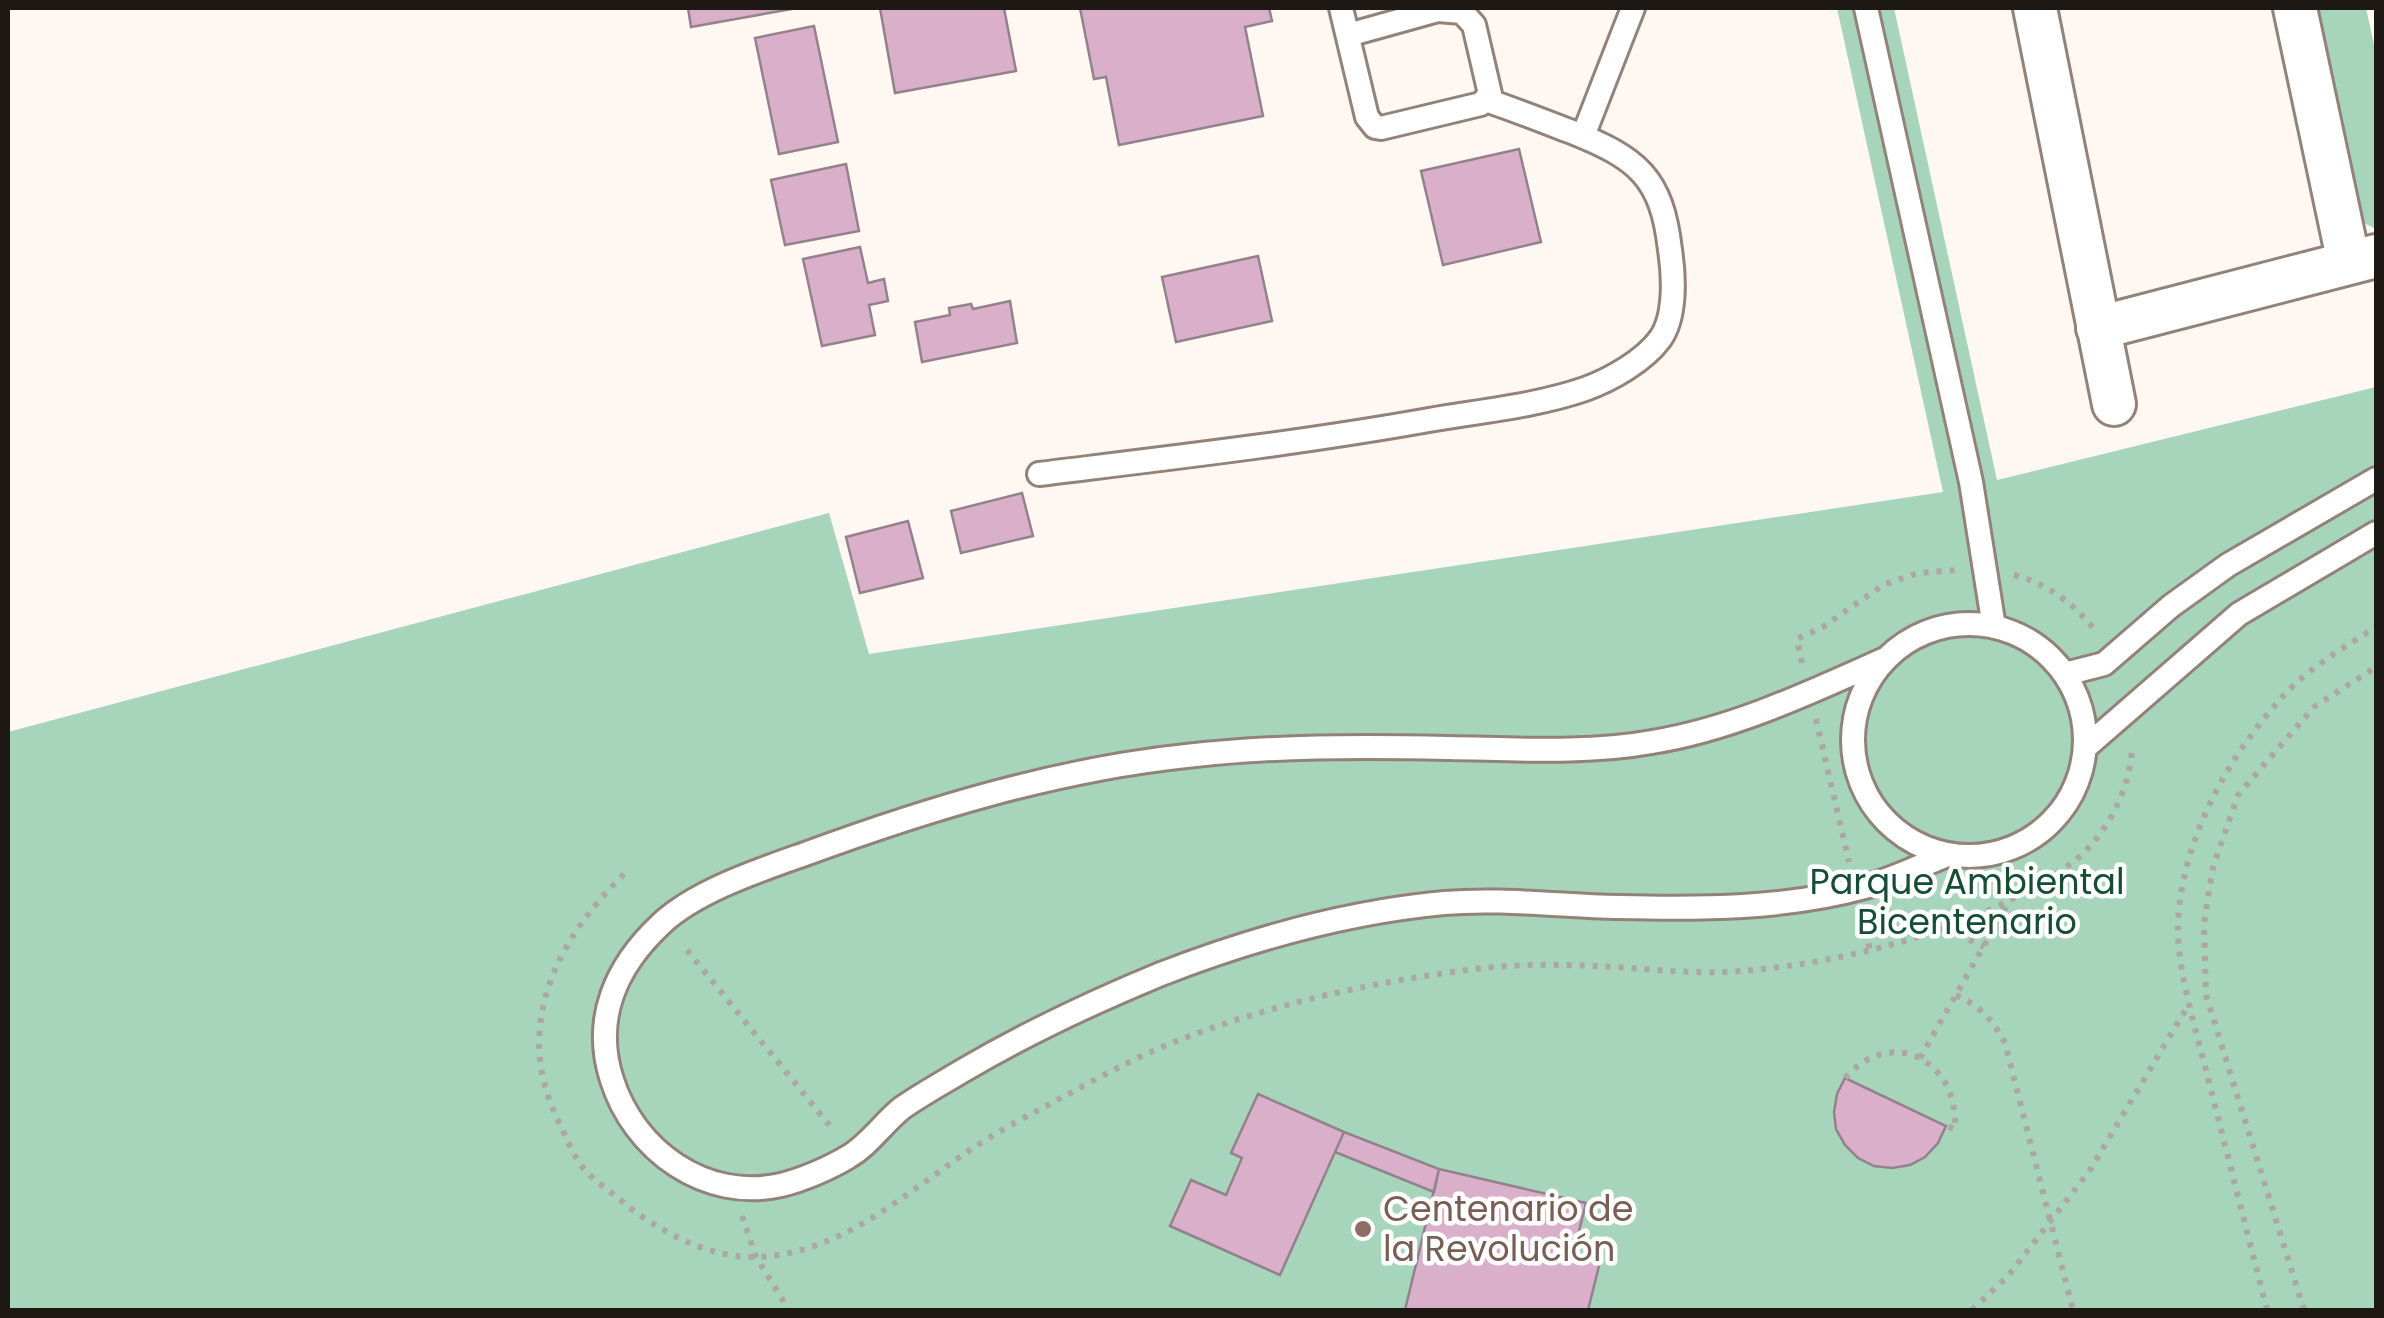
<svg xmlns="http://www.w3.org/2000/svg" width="2384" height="1318" viewBox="0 0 2384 1318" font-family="Poppins,sans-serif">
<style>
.green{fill:#a6d5bb}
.building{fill:#daafca;stroke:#93828c;stroke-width:2.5}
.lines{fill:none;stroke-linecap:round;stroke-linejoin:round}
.service-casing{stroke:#928278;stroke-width:28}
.minor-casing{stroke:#928278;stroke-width:48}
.path{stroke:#ada7a2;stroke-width:6;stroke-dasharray:5 8;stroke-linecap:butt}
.service{stroke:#fff;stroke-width:22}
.minor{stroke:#fff;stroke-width:42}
.education-dot{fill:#8d6e63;stroke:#fff;stroke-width:4}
.labels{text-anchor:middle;stroke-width:9;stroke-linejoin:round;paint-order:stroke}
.park-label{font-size:35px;fill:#134e35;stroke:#fff}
.education-label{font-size:35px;fill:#785e54;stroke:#fff;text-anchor:start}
</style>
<rect width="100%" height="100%" fill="#fef7f2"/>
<path class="green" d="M 1837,8 L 1894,8 L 1997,480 L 2376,387 L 2376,1310 L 8,1310 L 8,732 L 829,513 L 869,654 L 1943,492 Z
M 2311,8 L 2366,8 L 2376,54 L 2376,229 L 2356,219 Z"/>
<path class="building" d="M 688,8 L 797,8 L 691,27 Z
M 880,8 L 1004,8 L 1016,71 L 895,93 Z
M 1080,8 L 1269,8 L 1272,21 L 1245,27 L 1263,116 L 1119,145 L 1106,77 L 1094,79 Z
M 814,26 L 838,142 L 779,154 L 755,38 Z
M 1519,149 L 1541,242 L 1443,265 L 1421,171 Z
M 846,164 L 859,231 L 785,245 L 771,180 Z
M 860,247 L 868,283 L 884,279 L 888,301 L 869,305 L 875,335 L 822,346 L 803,259 Z
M 1258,256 L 1272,321 L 1176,342 L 1162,277 Z
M 1010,301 L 1017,343 L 922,362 L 915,322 L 950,315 L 949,308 L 971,304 L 973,309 Z
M 1022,493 L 1033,536 L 961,553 L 951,511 Z
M 908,521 L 923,578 L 860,593 L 846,537 Z
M 1845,1078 L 1946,1126 L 1938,1143 L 1925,1157 L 1910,1165 L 1892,1168 L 1874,1166 L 1858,1158 L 1845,1145 L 1836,1129 L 1834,1112 L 1837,1094 Z
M 1258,1094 L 1344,1132 L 1280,1275 L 1170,1226 L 1191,1180 L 1226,1195 L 1242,1158 L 1231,1153 Z
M 1344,1132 L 1439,1169 L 1434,1192 L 1335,1152 Z
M 1439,1169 L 1586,1203 L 1573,1255 L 1600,1262 L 1588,1310 L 1405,1310 Z"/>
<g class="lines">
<defs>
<path id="service" d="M 1341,8 L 1367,117 L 1375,127 L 1381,128 L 1481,104 L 1490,94 L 1474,25 L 1462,12 L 1438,10 L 1348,35
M 1866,8 L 1971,482 L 1994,627
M 1583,136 L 1633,8
M 1039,474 C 1169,458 1300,443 1429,420 C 1480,411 1536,406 1585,389 C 1610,380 1644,361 1660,339 C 1676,317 1674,276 1670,250 C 1662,177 1637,158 1572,132 C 1543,121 1515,110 1486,100
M1853 740a116 116 0 1 1 232 0a116 116 0 1 1-232 0Z
M 1885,659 C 1811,692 1733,729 1652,742 C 1585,754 1516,749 1448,748 C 1361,746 1272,746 1186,756 C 1055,770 928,809 805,854 C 760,870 696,891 661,924 C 616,966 592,1019 612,1080 C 634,1150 705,1202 781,1185 C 802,1180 830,1168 848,1157 C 869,1145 883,1123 902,1108 C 922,1094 944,1082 964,1070 C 1027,1033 1093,1002 1161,974 C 1251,939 1347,912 1444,903 C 1501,898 1561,906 1619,907 C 1701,909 1785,909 1865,887 C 1893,879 1920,866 1947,855
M 2065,674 L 2104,664 L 2171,606 L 2228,565 L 2376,479
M 2086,747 L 2239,614 L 2376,533"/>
<path id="minor" d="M 2035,8 L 2114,404
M 2295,8 L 2349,263
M 2098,328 L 2376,256"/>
</defs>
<use href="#service" class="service-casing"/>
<use href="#minor" class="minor-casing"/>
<path class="path" d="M 2014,575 C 2047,583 2076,605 2096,632
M 1802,663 L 1797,639 L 1823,627 L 1883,585 L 1918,573 L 1958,570
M 1816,719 L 1849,862
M 624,874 C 555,942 511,1030 560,1124 C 567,1139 574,1158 585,1170 C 596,1182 611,1192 624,1203 C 658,1231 711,1259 757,1257 C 840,1254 902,1196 967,1152 C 992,1135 1021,1119 1048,1105 C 1087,1084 1128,1061 1169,1044 C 1262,1007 1361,984 1460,971 C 1505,964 1551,964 1595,966 C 1643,968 1693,975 1741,971 C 1848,963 1986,927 2073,862 C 2106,837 2132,786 2132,745
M 1863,918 L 1870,951
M 1946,928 L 1984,947
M 687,950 L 834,1131
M 1956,995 C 1981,1007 1992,1019 2005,1043 L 2073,1310
M 1920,1058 L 2011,898
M 1845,1078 C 1893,1024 1959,1062 1955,1129 L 1946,1126
M 742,1216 L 756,1257 L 789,1310
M 1972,1310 L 2008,1276 L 2090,1170 L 2189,1004
M 2267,1310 C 2247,1232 2227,1153 2207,1074 C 2196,1031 2177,969 2178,925 C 2181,840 2228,756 2285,694 C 2309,668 2346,646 2376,627
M 2304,1310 L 2206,995 L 2204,923 L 2213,867 L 2238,795 L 2314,707 L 2376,667"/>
<use href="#service" class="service"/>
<use href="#minor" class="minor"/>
</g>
<circle class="education-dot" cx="1363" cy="1229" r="10"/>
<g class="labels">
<g class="park-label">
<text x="1967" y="894">Parque Ambiental<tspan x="1967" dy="40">Bicentenario</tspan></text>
</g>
<g class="education-label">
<text x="1383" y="1221">Centenario de<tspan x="1383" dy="40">la Revolución</tspan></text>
</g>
</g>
<rect width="2384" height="1318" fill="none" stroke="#1e1814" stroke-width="20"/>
</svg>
